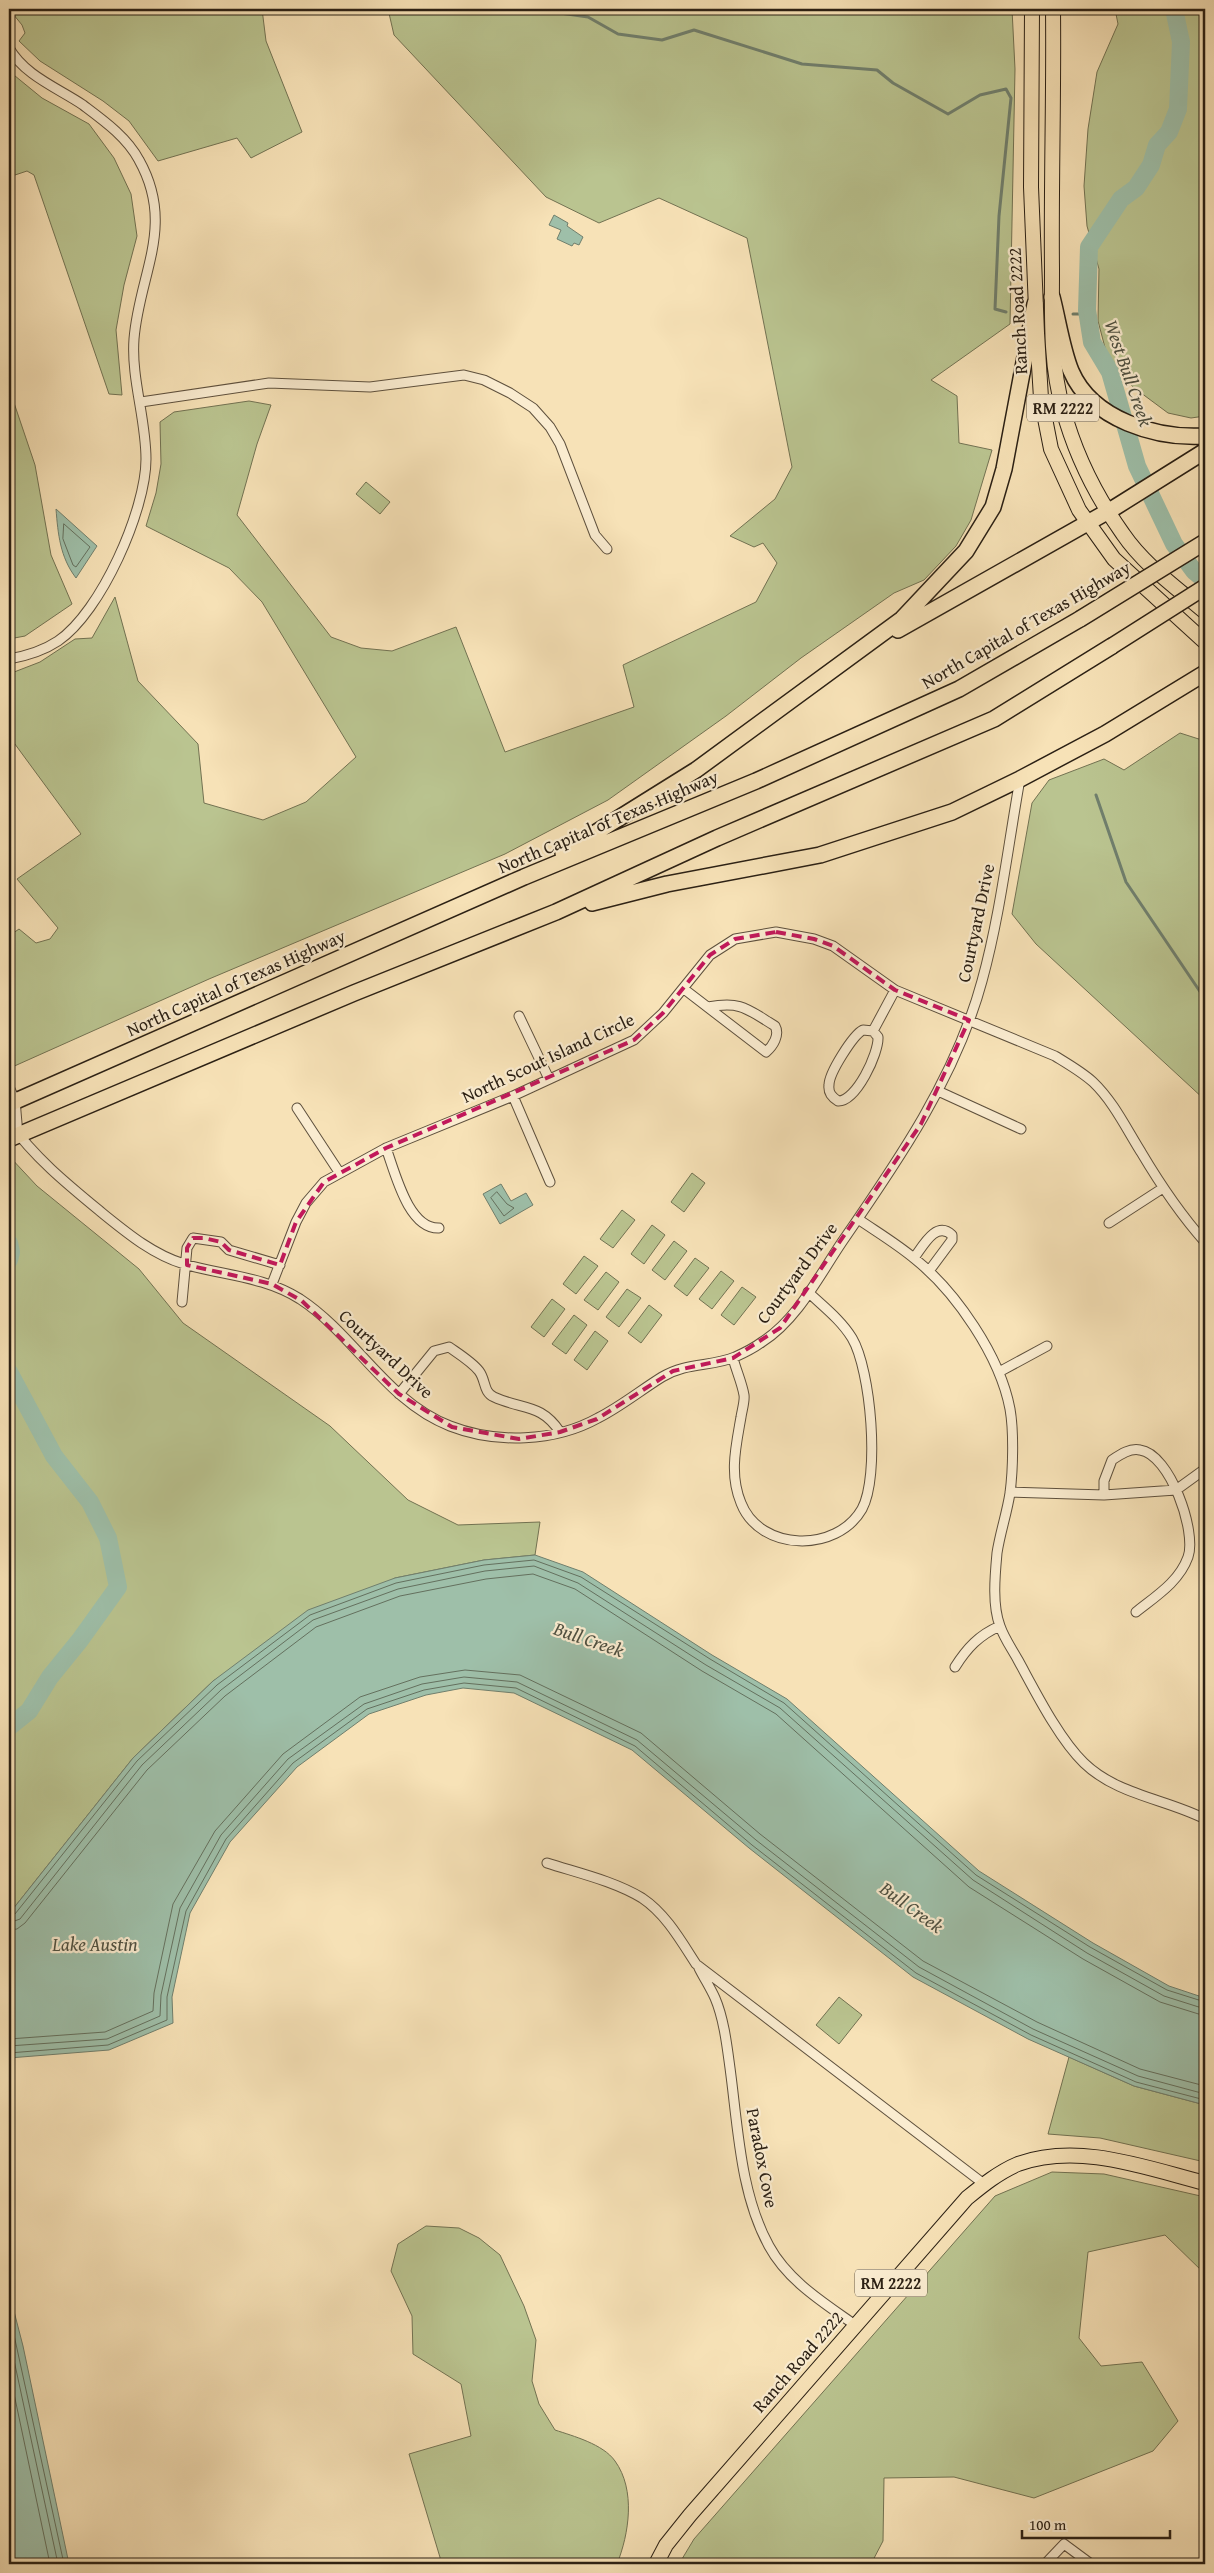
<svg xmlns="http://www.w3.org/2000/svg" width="1214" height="2573" viewBox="0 0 1214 2573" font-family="'Gentium Book Plus',serif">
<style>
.green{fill:#bac490;stroke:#727252}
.water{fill:#9ebfa9;stroke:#707f6d}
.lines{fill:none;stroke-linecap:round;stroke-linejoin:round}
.shore{stroke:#64705e;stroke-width:1}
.stream{stroke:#707f6d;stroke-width:3}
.river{stroke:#9ebfa9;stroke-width:18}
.street-casing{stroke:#5e503d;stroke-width:11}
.primary-casing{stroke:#2b2014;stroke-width:16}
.highway-casing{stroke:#2b2014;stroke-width:18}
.street{stroke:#faecd0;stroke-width:9}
.primary{stroke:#f7e2b7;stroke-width:14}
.highway{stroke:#f7e2b7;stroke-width:15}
.highway-bridge-casing{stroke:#2b2014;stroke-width:18;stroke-linecap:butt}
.highway-bridge{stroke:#f7e2b7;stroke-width:15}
.marked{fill:none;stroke:#c2185b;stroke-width:4;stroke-dasharray:10 6;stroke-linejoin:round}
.labels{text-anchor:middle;stroke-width:4.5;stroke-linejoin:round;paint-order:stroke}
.shield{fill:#faecd0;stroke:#695d4c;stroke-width:1}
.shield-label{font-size:16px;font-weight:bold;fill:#2b2014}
.street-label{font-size:18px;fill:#2b2014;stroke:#faecd0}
.water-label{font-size:19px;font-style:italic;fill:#4e5041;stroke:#faecd0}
</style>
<rect width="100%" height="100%" fill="#f7e2b7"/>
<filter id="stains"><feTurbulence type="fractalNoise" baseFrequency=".004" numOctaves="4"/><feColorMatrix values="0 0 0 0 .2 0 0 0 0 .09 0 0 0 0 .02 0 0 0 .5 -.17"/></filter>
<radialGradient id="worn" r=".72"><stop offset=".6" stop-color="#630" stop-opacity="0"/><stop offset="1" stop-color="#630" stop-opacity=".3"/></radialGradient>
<path class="green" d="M 9,9 L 262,9 L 266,41 L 302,132 L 251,158 L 237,138 L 158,161 L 129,121 L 103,101 L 40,61 L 19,41 L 25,33 L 22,25 Z
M 388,9 L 1012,9 L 1015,69 L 1010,324 L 931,380 L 957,396 L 959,443 L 992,450 L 971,520 L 956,546 L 924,580 L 894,593 L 801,658 L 726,716 L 608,800 L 505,854 L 209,979 L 10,1068 L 9,936 L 19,929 L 36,943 L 50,939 L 58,928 L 17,879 L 81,834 L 9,736 L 9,674 L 40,662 L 75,639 L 92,638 L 115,597 L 138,681 L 198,744 L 204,803 L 263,820 L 306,802 L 356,757 L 262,602 L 229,568 L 146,526 L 156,493 L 161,464 L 160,422 L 174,412 L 249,401 L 271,405 L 257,444 L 237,515 L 331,637 L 361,648 L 392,651 L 456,627 L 505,752 L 634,707 L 623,665 L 756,602 L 777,563 L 763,543 L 754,547 L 730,536 L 775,499 L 792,467 L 747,238 L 659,198 L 599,223 L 546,197 L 394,35 Z
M 1115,9 L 1205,9 L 1205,416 L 1191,418 L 1168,413 L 1133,387 L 1108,359 L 1098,321 L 1099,269 L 1087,226 L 1084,186 L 1088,129 L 1097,72 L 1118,24 Z
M 9,71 L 42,98 L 89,124 L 114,158 L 131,194 L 137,236 L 124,285 L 116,330 L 122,395 L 109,394 L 34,175 L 27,171 L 9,177 Z
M 9,388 L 35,465 L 51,555 L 72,604 L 25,636 L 9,639 Z
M 366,482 L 390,502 L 380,514 L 356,494 Z
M 1180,733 L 1205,741 L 1205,1100 L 1036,944 L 1012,914 L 1032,803 L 1049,780 L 1104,759 L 1124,770 Z
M 9,1156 L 37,1186 L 139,1269 L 183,1323 L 330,1426 L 408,1500 L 458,1525 L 540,1522 L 535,1555 L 484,1560 L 395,1578 L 213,1681 L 133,1758 L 9,1914 Z
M 692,1173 L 705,1183 L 684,1212 L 671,1202 Z
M 622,1210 L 635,1220 L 613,1248 L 600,1239 Z
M 652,1225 L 665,1235 L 644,1264 L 631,1254 Z
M 674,1241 L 687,1251 L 665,1280 L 652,1270 Z
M 584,1256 L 598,1266 L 576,1294 L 563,1284 Z
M 695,1258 L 709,1268 L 687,1296 L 674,1286 Z
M 721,1271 L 734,1281 L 712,1309 L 699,1299 Z
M 606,1272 L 619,1282 L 598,1310 L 584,1300 Z
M 742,1287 L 756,1297 L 734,1325 L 721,1315 Z
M 627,1289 L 641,1298 L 619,1327 L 606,1317 Z
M 552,1299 L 565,1309 L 544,1337 L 531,1327 Z
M 649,1305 L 662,1315 L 641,1343 L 628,1333 Z
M 574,1315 L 587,1325 L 566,1354 L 552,1344 Z
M 595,1331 L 608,1341 L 587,1370 L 574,1360 Z
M 839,1997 L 862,2015 L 839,2044 L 816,2025 Z
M 1069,2057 L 1134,2086 L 1205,2105 L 1205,2162 L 1100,2138 L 1048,2134 Z
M 1052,2172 L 1104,2174 L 1205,2197 L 1205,2274 L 1165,2235 L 1088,2252 L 1079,2338 L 1101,2366 L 1142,2362 L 1178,2421 L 1153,2451 L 1034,2498 L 954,2477 L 884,2478 L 883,2541 L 871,2564 L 679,2564 L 694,2539 L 995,2196 Z
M 426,2226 L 459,2228 L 479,2238 L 500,2255 L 524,2306 L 536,2340 L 532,2381 L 539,2404 L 555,2430 C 573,2436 603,2444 615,2461 C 636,2490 629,2534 617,2564 L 442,2564 L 409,2454 L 471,2436 L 461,2384 L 413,2354 L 412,2316 L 391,2271 L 398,2244 Z"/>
<path class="water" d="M 554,215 L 568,223 L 567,226 L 583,237 L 579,245 L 574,243 L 572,246 L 557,239 L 561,230 L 549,225 Z
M 56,509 L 97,546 L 76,578 C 60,557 58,534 56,509 Z
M 501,1184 L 511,1201 L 526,1193 L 533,1205 L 500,1224 L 483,1194 Z
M 535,1555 L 583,1572 L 712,1655 L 787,1699 L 979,1871 L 1093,1943 L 1169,1986 L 1205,1998 L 1205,2105 L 1134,2086 L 1028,2039 L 913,1977 L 749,1848 L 632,1750 L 514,1693 L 463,1688 L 426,1695 L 369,1714 L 297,1767 L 230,1842 L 190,1913 L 172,1997 L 173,2023 L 109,2050 L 9,2058 L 9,1914 L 133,1758 L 213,1681 L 308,1610 L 395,1578 L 484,1560 Z
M 9,2292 L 23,2346 L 69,2564 L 9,2564 Z"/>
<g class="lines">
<path class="shore" d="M 64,524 L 90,547 L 76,567 L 73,565 L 63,539 Z
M 497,1192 L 507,1204 L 514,1208 L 504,1216 L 491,1198 Z
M 9,1917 L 15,1914 L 137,1761 L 217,1685 L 310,1615 L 396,1583 L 484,1565 L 534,1560 L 581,1577 L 710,1659 L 784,1703 L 976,1875 L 1090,1947 L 1167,1990 L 1205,2002
M 9,1923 L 20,1919 L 142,1765 L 221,1690 L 313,1620 L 398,1589 L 485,1571 L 534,1566 L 578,1583 L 706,1665 L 780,1708 L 973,1880 L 1087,1953 L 1164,1996 L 1205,2009
M 9,1930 L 17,1929 L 25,1923 L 147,1770 L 225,1696 L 316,1627 L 400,1596 L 486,1579 L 533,1574 L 575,1589 L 702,1671 L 776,1714 L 969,1887 L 1083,1959 L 1160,2002 L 1205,2016
M 9,2039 L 105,2032 L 153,2011 L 154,1993 L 173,1904 L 215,1831 L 283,1754 L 360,1697 L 420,1677 L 465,1670 L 520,1675 L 641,1733 L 760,1834 L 923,1961 L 1037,2022 L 1140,2069 L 1205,2086
M 9,2046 L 107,2039 L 160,2016 L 161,1995 L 180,1908 L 221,1835 L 288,1759 L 364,1704 L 422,1684 L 464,1677 L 517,1682 L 637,1740 L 756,1840 L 919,1967 L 1033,2029 L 1138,2076 L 1205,2094
M 9,2053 L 108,2045 L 167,2020 L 167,1997 L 186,1911 L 226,1839 L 293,1763 L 367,1709 L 424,1690 L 464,1683 L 516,1688 L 635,1746 L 752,1845 L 916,1973 L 1031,2035 L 1136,2082 L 1205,2100
M 9,2312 L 64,2564
M 9,2337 L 58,2564
M 9,2370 L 50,2564"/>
<path class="stream" d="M 554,9 L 560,13 L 588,17 L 618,34 L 662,40 L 694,30 L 802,64 L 877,70 L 893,83 L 948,114 L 980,95 L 1006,89 L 1011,98 L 999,216 L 995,309 L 1006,312
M 1073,314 L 1088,314
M 1096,795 L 1126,882 L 1205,999"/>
<path class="river" d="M 1174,9 L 1181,42 L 1178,109 L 1169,132 L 1157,145 L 1151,165 L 1136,188 L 1121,199 L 1089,247 L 1087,310 L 1092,342 L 1110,372 L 1137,466 L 1174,544 L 1194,571 L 1205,580
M 9,1243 L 11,1252 L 9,1260
M 9,1372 L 54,1456 L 90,1502 L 108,1538 L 118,1587 L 80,1640 L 50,1677 L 29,1711 L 9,1727"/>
<defs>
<path id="street" d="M 9,48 C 25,76 58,88 83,105 C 103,120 127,137 139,160 C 176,226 139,274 134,339 C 131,378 146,419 146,459 C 146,510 101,612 58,641 C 43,651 26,656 9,659
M 141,402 L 269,383 L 370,387 L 464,375 L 484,380 L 510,393 L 533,408 L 550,427 L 560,444 L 595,535 L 607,549
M 684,989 L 766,1052 C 773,1046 780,1035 775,1026 C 747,1009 742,1001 708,1007
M 519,1016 L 549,1079
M 863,1030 L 873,1031 L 878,1037 C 879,1053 856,1102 838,1101 C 832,1097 828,1093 829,1085 C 829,1073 853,1035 863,1030 Z
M 873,1031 L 895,990
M 9,1087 L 15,1100 L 18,1135
M 938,1091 L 1021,1129
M 513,1096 L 550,1182
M 297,1108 L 339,1172
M 9,1122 C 35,1158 67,1184 101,1212 C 127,1233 152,1254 184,1264 C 225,1276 263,1276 300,1299 C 355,1335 387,1402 450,1426 C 496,1444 555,1442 598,1418 C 620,1407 641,1390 662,1377 C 687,1362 711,1367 735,1357 C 744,1353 754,1348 762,1342 C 797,1320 819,1276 842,1242 C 898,1161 956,1077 982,981 C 1000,916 1008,846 1020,779
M 386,1148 C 395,1172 408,1229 439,1228
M 858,1219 C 877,1232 897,1244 915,1259 C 956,1292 1000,1356 1010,1409 C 1014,1432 1013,1470 1010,1493 C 1007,1513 1000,1533 997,1553 C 995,1575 992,1605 1000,1626 C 1004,1638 1012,1649 1018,1660 C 1035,1691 1059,1739 1084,1763 C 1117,1795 1166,1799 1205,1819
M 1109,1223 L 1163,1188
M 914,1258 C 923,1246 936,1220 952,1235 L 952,1240 L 929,1271
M 272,1284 L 296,1222 L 306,1203 L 324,1182 L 386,1148 L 513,1096 L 634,1040 L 663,1013 L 710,955 L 735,939 L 776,932 L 814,939 L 833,946 L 895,990 L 1055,1056 C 1068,1064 1082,1072 1093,1082 C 1113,1101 1126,1128 1141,1152 C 1160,1184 1180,1214 1205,1242
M 182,1302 L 187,1248 L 193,1238 L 221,1242 L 229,1250 L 280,1265
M 733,1358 C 736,1370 742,1383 744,1395 C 745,1401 742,1410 741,1417 C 736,1446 729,1474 741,1503 C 760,1552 837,1553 862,1509 C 880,1476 871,1370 852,1338 C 841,1320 824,1307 808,1292
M 999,1372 L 1047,1346
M 399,1394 L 434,1351 L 449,1347 C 459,1354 472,1362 479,1371 C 486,1380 483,1392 494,1397 C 522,1410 541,1403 560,1432
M 1010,1492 L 1104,1495 L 1176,1490 L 1205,1469
M 1104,1495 L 1104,1481 L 1112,1460 C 1121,1454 1130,1448 1140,1450 C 1170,1454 1197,1532 1188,1557 C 1179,1582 1156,1596 1136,1612
M 955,1667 C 967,1648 979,1635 1000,1626
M 547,1863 C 578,1873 614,1881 642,1898 C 666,1914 681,1941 696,1964 L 984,2184
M 699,1968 C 704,1978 710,1987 715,1998 C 724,2019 727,2046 730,2068 C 738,2127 740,2193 769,2246 C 788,2281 824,2303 855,2325
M 1045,2564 L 1064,2544 L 1091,2564"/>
<path id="primary" d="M 1032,9 L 1031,187 L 1037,333 L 1041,398 L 1051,449 L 1079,510 L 1114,559 L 1205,642
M 1053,9 C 1054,96 1051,183 1052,270 C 1052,315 1050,364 1063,409 C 1075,454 1096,496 1123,534 C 1144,565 1177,588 1205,612
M 656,2564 L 666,2545 L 690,2515 L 967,2198 C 983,2185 999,2172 1018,2164 C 1079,2142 1146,2168 1205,2183"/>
<path id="highway" d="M 1052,297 C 1058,320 1062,349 1071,371 C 1092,420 1157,439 1205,436
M 898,630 L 1114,508 L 1205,451
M 563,853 L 696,770 L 902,619 L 966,551 L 993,507 L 1004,469 L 1035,304
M 592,903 L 667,884 L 820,855 L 952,812 L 1020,779 L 1105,734 L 1205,673
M 9,1104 L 524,877 L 756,781 L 959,689 L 1080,619
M 9,1139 L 354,993 L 556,912 L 717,838 L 994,719 L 1112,646"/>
</defs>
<use href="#street" class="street-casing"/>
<use href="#primary" class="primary-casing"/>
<use href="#highway" class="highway-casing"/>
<use href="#street" class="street"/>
<use href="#primary" class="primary"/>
<use href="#highway" class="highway"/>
<defs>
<path id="highway-bridge" d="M 1080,619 L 1205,542
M 1112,646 L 1205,587"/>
</defs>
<use href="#highway-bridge" class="highway-bridge-casing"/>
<use href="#highway-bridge" class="highway-bridge"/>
</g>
<path class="marked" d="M 776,932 L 814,939 L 833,946 L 895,990 L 969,1020 L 921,1124 L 780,1328 L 733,1358 L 673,1371 L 597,1419 L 560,1432 L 519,1439 L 452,1427 L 399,1394 L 302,1301 L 272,1284 L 187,1265 L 187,1248 L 193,1238 L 204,1238 L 221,1242 L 229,1250 L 280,1265 L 296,1222 L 324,1182 L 386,1148 L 634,1040 L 663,1013 L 710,955 L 735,939 Z"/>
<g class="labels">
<g class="shield">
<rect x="1027" y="394.5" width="72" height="27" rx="4"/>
<rect x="855" y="2269.5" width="72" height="27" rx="4"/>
</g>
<g class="shield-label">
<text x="1063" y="414">RM 2222</text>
<text x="891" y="2289">RM 2222</text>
</g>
<g class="street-label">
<text transform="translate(1018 311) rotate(-93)" y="6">Ranch Road 2222</text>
<text transform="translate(1026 625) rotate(-30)" y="6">North Capital of Texas Highway</text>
<text transform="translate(608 822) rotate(-23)" y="6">North Capital of Texas Highway</text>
<text transform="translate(976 923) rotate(-78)" y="6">Courtyard Drive</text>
<text transform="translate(236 983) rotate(-24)" y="6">North Capital of Texas Highway</text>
<text transform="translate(548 1058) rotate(-25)" y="6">North Scout Island Circle</text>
<text transform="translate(797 1273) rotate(-53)" y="6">Courtyard Drive</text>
<text transform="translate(386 1354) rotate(43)" y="6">Courtyard Drive</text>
<text transform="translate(762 2158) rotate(79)" y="6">Paradox Cove</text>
<text transform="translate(798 2362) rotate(-49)" y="6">Ranch Road 2222</text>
</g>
<g class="water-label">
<text transform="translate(1129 373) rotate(71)" y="7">West Bull Creek</text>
<text transform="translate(589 1639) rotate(19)" y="7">Bull Creek</text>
<text transform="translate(912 1907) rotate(36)" y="7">Bull Creek</text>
<text x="95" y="1951">Lake Austin</text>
</g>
</g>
<rect width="1214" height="2573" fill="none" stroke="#f7e2b7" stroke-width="30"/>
<rect x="10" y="10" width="1194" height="2553" fill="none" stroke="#2b2014" stroke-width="2.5"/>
<rect x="15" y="15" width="1184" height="2543" fill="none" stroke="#2b2014"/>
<path d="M1022 2530v8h148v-8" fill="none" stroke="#2b2014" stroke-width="2.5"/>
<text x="1029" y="2530" font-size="15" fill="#2b2014" stroke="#faecd0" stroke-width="4" paint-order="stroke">100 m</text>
<rect width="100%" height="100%" filter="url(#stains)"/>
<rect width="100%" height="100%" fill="url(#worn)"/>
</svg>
